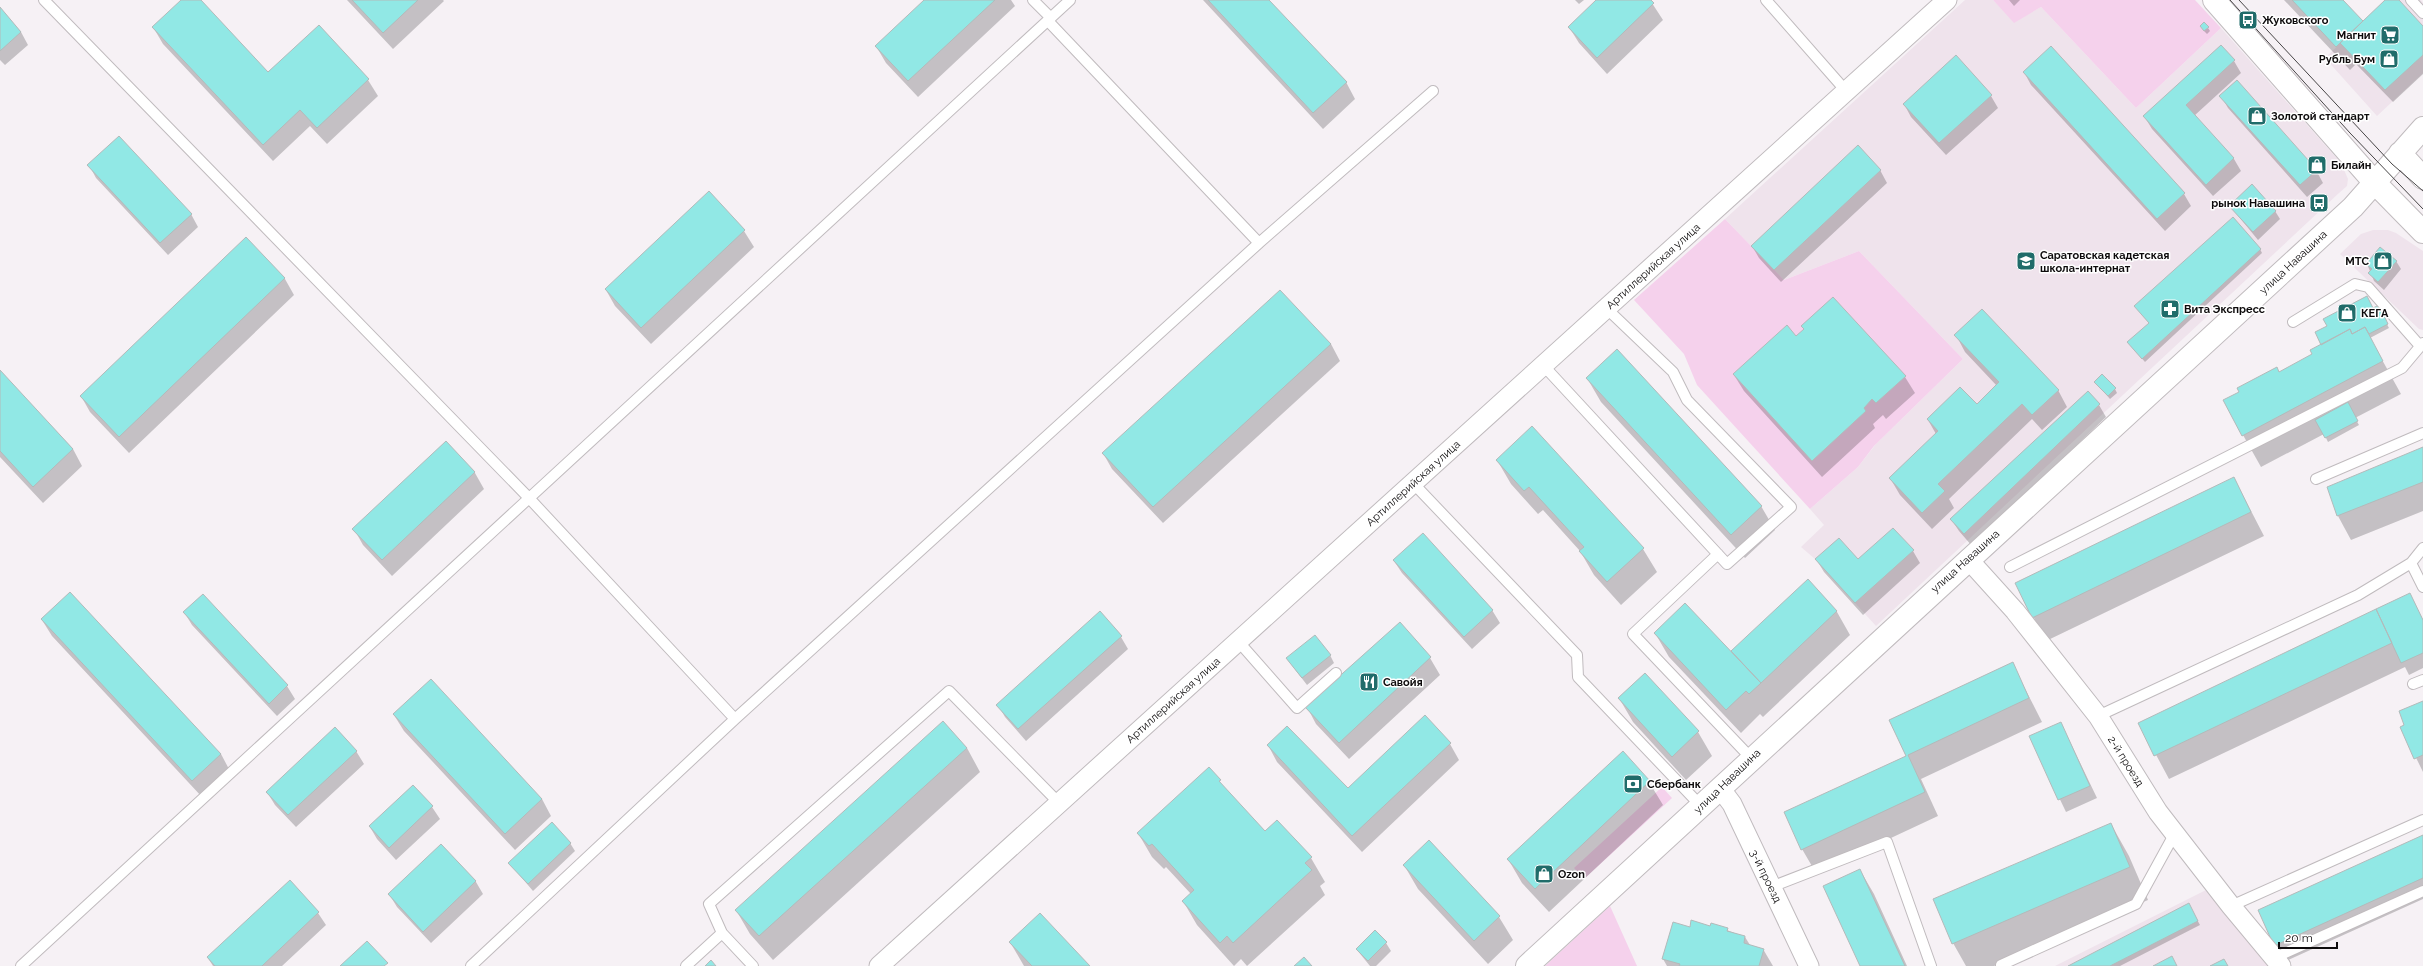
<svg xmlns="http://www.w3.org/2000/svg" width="2423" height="966" viewBox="0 0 2423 966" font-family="Raleway,sans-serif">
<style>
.built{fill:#efe3ec}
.green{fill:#f5d1ec}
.shadow{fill:#0003}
.building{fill:#91e8e5;stroke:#b3baba}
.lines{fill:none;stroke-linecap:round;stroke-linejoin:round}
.lane-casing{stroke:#c0bbbe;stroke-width:12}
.street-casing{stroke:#c0bbbe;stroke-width:21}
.secondary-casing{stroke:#c0bbbe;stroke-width:24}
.lane{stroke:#fff;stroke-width:10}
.street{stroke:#fff;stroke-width:19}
.secondary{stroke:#fff;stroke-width:22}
.tram{stroke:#474546;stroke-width:1}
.labels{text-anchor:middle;stroke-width:3;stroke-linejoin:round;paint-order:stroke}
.poi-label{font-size:11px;font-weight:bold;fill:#0d0b0c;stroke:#fff;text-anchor:start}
.street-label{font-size:11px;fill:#0d0b0c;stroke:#fff}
</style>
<rect width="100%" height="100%" fill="#f6f1f5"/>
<path class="built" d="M 1965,0 L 1993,0 L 2014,22 L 2041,7 L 2136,108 L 2221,28 L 2341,163 L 2348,179 L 2347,186 L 2339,193 L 1876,626 L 1815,559 L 1801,547 L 1824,525 L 1810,509 L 1858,467 L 1876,444 L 1963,359 L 1859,251 L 1784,280 L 1725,219 Z
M 2385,0 L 2421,0 L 2423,3 L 2423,73 L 2377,116 L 2325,58 Z
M 2373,230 L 2388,230 L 2396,233 L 2423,251 L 2423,330 L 2419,329 L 2340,254 L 2361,234 Z
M 2206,890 L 2273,966 L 2055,966 Z"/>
<path class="green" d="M 1993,0 L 2195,0 L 2221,28 L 2136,108 L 2041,7 L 2014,23 Z
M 1725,219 L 1784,280 L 1859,251 L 1963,359 L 1874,446 L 1858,467 L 1810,509 L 1697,385 L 1684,354 L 1634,300 Z
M 1662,787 L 1672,798 L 1584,879 L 1574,868 Z
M 1610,906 L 1637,966 L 1545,966 Z"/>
<path class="shadow" d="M 182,0 L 199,0 L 268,74 L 319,27 L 368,80 L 378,96 L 327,144 L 310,126 L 273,161 L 163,44 L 153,27 Z
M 347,0 L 443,0 L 444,1 L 393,49 Z
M 926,0 L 1011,0 L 1015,6 L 918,97 L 886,63 L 876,46 Z
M 1203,0 L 1268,0 L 1346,82 L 1355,99 L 1323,129 Z
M 1575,0 L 1584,0 L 1579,4 Z
M 1597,0 L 1650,0 L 1663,20 L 1607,74 L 1579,43 L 1569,27 Z
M 2009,0 L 2020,0 L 2014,6 Z
M 2284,0 L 2342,0 L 2363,23 L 2387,0 L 2397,0 L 2423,27 L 2423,74 L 2393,102 L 2356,64 L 2350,70 Z
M 0,9 L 21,32 L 28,45 L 5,65 L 0,60 Z
M 2208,28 L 2210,31 L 2207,34 L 2203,30 Z
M 2234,61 L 2241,73 L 2194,116 L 2234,159 L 2241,171 L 2213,196 L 2152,129 L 2144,116 Z
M 2024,72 L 2184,194 L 2191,206 L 2165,231 L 2031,85 Z
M 1991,96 L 1998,108 L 1946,155 L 1911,117 L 1904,104 Z
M 2221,96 L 2316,170 L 2323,183 L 2307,197 L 2228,108 Z
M 89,165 L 191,214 L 198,227 L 168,255 L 96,178 Z
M 1880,170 L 1887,183 L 1781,282 L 1759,258 L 1752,246 Z
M 2230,206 L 2275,211 L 2280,219 L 2258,240 Z
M 744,231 L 754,247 L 651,344 L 615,306 L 606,290 Z
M 246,238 L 285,279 L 294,295 L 129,453 L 90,412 L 81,396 Z
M 2260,249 L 2262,253 L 2145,362 L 2131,346 L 2150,324 L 2135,306 Z
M 2396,261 L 2401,269 L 2384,290 L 2374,281 L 2367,264 Z
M 2378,307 L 2389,328 L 2370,338 L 2401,394 L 2355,418 L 2359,425 L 2328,442 L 2324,434 L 2261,467 L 2243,435 L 2279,373 L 2313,355 Z
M 1956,335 L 2058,390 L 2067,407 L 2042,430 L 2032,419 L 1949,499 L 1954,508 L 1932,529 L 1900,495 L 1890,478 L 1936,434 L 1928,420 L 1977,406 L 1997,386 L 1965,352 Z
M 1796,337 L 1905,377 L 1915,393 L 1886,419 L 1883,415 L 1873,424 L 1875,428 L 1822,477 L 1744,391 L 1734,375 Z
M 1331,344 L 1340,361 L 1163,523 L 1112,469 L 1103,453 Z
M 0,372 L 73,449 L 82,466 L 43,503 L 0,457 Z
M 1587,378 L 1761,506 L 1775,530 L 1745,558 L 1601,402 Z
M 2095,382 L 2115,389 L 2117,393 L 2110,399 Z
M 2099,405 L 2106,417 L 1972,546 L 1959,531 L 1951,519 Z
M 446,442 L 475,473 L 484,489 L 392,576 L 363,545 L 354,529 Z
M 2423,448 L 2423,511 L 2351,540 L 2338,516 L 2328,488 Z
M 1497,460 L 1643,549 L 1657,572 L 1621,605 L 1594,575 L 1580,551 L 1543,510 L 1538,514 L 1511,484 Z
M 2234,478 L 2264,536 L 2046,641 L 2016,583 Z
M 1893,529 L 1913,551 L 1920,563 L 1863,615 L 1824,572 L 1816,559 L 1858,561 Z
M 1394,561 L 1492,610 L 1500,623 L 1472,649 L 1402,573 Z
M 1807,581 L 1837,612 L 1850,635 L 1763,717 L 1760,714 L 1741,733 L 1669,657 L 1655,633 L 1731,653 Z
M 2410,594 L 2423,620 L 2423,668 L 2409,675 L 2405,667 L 2169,779 L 2139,723 Z
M 203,595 L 287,686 L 295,699 L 277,716 L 192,625 L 184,612 Z
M 1100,613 L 1121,637 L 1128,649 L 1026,741 L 1005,717 L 998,705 Z
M 42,620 L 221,754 L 230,771 L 202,797 L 52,636 Z
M 1400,624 L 1430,658 L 1440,675 L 1349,759 L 1316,724 L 1307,707 Z
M 1330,655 L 1334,663 L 1307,685 L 1287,659 Z
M 2012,663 L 2042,722 L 1921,779 L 1938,816 L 1816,873 L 1802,849 L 1907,756 L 1890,720 Z
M 1645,674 L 1698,732 L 1712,756 L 1686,780 L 1633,722 L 1619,698 Z
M 2423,702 L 2423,772 L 2401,727 L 2406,725 Z
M 394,715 L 542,799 L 551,816 L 515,850 L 404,731 Z
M 2061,723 L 2097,798 L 2066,812 L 2030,737 Z
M 1450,744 L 1459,760 L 1362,852 L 1277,762 L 1268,745 L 1348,790 Z
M 967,748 L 980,772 L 773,960 L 750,934 L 736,910 Z
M 356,751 L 364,764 L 296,827 L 275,805 L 267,792 Z
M 1623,753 L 1649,782 L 1663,805 L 1549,912 L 1522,883 L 1508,859 Z
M 1209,768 L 1225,790 L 1265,833 L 1277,821 L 1311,858 L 1325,882 L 1320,886 L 1325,895 L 1247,966 L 1241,959 L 1234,966 L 1197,925 L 1183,901 L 1191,894 L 1166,867 L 1164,869 L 1152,857 L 1138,833 Z
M 413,786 L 432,807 L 440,819 L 396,860 L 377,839 L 370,827 Z
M 2111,824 L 2129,856 L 2148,900 L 1994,966 L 1966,966 L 1953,943 Z
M 2423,836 L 2423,899 L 2284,962 L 2274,945 Z
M 570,843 L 575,851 L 533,891 L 510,864 Z
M 441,846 L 476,882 L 483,894 L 431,943 L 397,907 L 389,894 Z
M 1404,865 L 1499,917 L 1513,940 L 1488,964 L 1418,889 Z
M 1860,870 L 1874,894 L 1907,966 L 1861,966 Z
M 2189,905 L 2200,925 L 2120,966 L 2070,966 Z
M 318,913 L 326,925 L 282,966 L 213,966 L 208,958 Z
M 1711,924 L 1745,937 L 1750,945 L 1763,949 L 1773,966 L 1667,966 L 1663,959 L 1710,927 Z
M 1010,942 L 1089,966 L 1024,966 Z
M 1386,943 L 1391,951 L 1376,966 L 1370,966 L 1357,950 Z"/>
<path class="building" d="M 181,0 L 201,0 L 268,72 L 319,25 L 369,79 L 317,128 L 300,110 L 263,145 L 152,27 Z
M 352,0 L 418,0 L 383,33 Z
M 924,0 L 995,0 L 908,81 L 875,46 Z
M 1208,0 L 1269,0 L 1347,82 L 1313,113 Z
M 1596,0 L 1651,0 L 1654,3 L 1597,58 L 1568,27 Z
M 2292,0 L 2343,0 L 2363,21 L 2336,47 Z
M 2385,0 L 2399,0 L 2423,26 L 2423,55 L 2385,90 L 2340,43 Z
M 0,7 L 21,32 L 0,51 Z
M 2204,22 L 2209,27 L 2204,31 L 2200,26 Z
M 2221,45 L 2235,60 L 2186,105 L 2234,158 L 2206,185 L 2143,116 Z
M 2051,46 L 2185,193 L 2157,219 L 2023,72 Z
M 1956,55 L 1992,95 L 1939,143 L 1903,104 Z
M 2237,80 L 2317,170 L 2300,185 L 2219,96 Z
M 119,136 L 192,214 L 160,243 L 87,165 Z
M 1858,145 L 1881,170 L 1774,270 L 1751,246 Z
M 2252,184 L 2276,211 L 2253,232 L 2229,206 Z
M 709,191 L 745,230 L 641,328 L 605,289 Z
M 2233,217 L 2261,249 L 2142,359 L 2127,342 L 2149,323 L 2134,306 Z
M 246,237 L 285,278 L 119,437 L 80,396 Z
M 2380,247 L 2397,261 L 2378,282 L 2368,273 L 2372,269 L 2366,264 Z
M 1280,290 L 1331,344 L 1153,507 L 1102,453 Z
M 2367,296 L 2373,308 L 2379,305 L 2388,324 L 2369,334 L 2365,327 L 2352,334 L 2350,329 L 2321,345 L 2315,332 L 2327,326 L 2323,319 Z
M 1833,297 L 1906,376 L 1876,403 L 1872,399 L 1864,408 L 1866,411 L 1812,461 L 1733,374 L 1787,325 L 1796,336 L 1804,329 L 1801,326 Z
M 1982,309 L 2059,390 L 2032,415 L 2022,404 L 1938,484 L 1945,491 L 1922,513 L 1889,478 L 1938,431 L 1927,419 L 1960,387 L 1977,404 L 1999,382 L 1954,335 Z
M 2365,327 L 2383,361 L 2242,436 L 2223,400 L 2239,392 L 2237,388 L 2277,367 L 2279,372 L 2312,354 L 2310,350 L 2350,329 L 2352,334 Z
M 1617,349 L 1762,506 L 1731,535 L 1586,378 Z
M 0,370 L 73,449 L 33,487 L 0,451 Z
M 2102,374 L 2116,388 L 2108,396 L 2094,382 Z
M 2088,391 L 2100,404 L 1964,534 L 1950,519 Z
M 2348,402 L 2358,421 L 2325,438 L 2315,420 Z
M 1532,426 L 1644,548 L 1607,582 L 1579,551 L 1584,547 L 1529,487 L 1524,491 L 1496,460 Z
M 446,441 L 475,472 L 382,560 L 352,529 Z
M 2423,447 L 2423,482 L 2337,516 L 2327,487 Z
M 2234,477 L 2251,512 L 2032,618 L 2015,583 Z
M 1893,528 L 1914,550 L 1855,603 L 1815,559 L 1839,538 L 1858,559 Z
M 1423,533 L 1493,610 L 1464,637 L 1393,560 Z
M 1808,579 L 1837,611 L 1761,683 L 1731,651 Z
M 70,592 L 221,754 L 192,781 L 41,619 Z
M 2410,593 L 2423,620 L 2423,653 L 2401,663 L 2376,609 Z
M 203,594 L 288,685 L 269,704 L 183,612 Z
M 1685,603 L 1761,683 L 1749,694 L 1746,691 L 1726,710 L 1654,633 Z
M 2376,609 L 2392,643 L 2154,756 L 2138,723 Z
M 1100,611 L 1122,636 L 1018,729 L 996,705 Z
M 1400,622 L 1431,657 L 1339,743 L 1305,707 Z
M 1315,635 L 1331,655 L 1302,678 L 1286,658 Z
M 2013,662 L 2029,698 L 1908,755 L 1925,792 L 1801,850 L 1784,812 L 1906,756 L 1889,720 Z
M 1645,673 L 1699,731 L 1672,757 L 1618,698 Z
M 431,679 L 542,799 L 505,834 L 393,714 Z
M 2423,701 L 2423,755 L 2414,759 L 2400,727 L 2404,725 L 2399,711 Z
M 1425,715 L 1451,743 L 1352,836 L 1267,745 L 1287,726 L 1348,788 Z
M 943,721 L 967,748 L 759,936 L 735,910 Z
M 2061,722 L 2090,786 L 2058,800 L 2029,736 Z
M 335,727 L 357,751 L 288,815 L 266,792 Z
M 1623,751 L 1650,781 L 1535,889 L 1507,859 Z
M 1209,767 L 1221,780 L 1219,781 L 1265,831 L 1277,820 L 1312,857 L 1305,863 L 1312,870 L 1233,943 L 1227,936 L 1220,943 L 1182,901 L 1194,890 L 1152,844 L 1149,846 L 1137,833 Z
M 413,785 L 433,806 L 389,848 L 369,826 Z
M 552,822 L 571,843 L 528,884 L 508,863 Z
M 2111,823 L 2130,867 L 1952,944 L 1933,899 Z
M 2423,835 L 2423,878 L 2274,946 L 2258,910 Z
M 1429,840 L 1500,916 L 1474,941 L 1403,865 Z
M 441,844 L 476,881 L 423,932 L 388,894 Z
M 1860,869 L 1905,966 L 1860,966 L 1823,886 Z
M 290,880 L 319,912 L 262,966 L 215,966 L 207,957 Z
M 2189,903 L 2198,921 L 2110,966 L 2068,966 Z
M 1040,913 L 1090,966 L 1032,966 L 1009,942 Z
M 1691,920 L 1710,926 L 1711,923 L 1728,928 L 1727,931 L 1745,936 L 1744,943 L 1764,949 L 1759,966 L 1679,966 L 1680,964 L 1662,959 L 1673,922 L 1690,927 Z
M 1375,930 L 1387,942 L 1368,961 L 1356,949 Z
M 367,941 L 388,963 L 384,966 L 340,966 Z
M 2172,956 L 2177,966 L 2153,966 Z
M 1304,957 L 1312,966 L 1294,966 Z
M 2224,959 L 2228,966 L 2210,966 Z
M 711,960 L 716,966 L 705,966 Z"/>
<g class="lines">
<defs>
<path id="lane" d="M 44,0 L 529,498 L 735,719
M 1033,0 L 1051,18
M 1766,0 L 1846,91
M 2411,0 L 2423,13
M 1259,243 L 1433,91
M 2293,322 L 2355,284 L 2368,287 L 2420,346
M 1543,365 L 1727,564 L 1791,507 L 1687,400 L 1673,372 L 1606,308
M 2316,479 L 2423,433
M 1413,483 L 1577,655 L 1578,677 L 1701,806
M 1718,554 L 1633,634 L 1751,758
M 2411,563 L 2423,587
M 2010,567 L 2402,368 L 2423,343
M 1238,641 L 1297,708 L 1336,673
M 2413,684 L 2423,680
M 2098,716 L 2358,595 L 2411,563 L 2423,548
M 1771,887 L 1887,842 L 1931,966
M 2231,906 L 2423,820
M 722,933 L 709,904 L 949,691 L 1059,803
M 2274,958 L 2423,891
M 2001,965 L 2136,904 L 2175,833
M 21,966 L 1070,0
M 471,966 L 735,719 L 1259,243 L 1048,21
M 686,966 L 722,933 L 753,966"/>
<path id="street" d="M 1968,559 L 2015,611 L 2098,716 L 2158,812 L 2231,906 L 2281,966
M 1720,788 L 1732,804 L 1809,966
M 879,966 L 1947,0"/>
<path id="secondary" d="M 2214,0 L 2375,183 L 2423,232
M 2400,153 L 2423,178
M 1527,966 L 2353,207 L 2423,128"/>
</defs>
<use href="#lane" class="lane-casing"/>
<use href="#street" class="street-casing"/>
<use href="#secondary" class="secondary-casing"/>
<use href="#lane" class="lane"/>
<use href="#street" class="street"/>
<use href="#secondary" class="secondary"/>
<path class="tram" d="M 2230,0 L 2350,133 L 2423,209
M 2239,0 L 2392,164 L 2423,191"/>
</g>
<defs>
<symbol id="bus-square" viewBox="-11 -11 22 22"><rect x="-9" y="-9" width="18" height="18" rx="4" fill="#206c6a" stroke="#fff"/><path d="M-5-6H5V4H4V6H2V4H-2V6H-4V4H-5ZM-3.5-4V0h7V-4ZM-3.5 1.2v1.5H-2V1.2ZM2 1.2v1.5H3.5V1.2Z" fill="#fff"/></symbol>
<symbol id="supermarket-square" viewBox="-11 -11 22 22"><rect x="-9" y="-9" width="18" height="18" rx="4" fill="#206c6a" stroke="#fff"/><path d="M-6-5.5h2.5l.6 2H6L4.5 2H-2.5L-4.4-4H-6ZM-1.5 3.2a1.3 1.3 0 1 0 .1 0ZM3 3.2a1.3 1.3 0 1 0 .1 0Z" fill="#fff"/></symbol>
<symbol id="shop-square" viewBox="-11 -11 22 22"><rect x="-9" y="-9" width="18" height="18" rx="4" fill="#206c6a" stroke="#fff"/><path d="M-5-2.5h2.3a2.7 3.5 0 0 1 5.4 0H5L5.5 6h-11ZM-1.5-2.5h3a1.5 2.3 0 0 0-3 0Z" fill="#fff"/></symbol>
<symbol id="school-square" viewBox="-11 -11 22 22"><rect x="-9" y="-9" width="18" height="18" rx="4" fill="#206c6a" stroke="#fff"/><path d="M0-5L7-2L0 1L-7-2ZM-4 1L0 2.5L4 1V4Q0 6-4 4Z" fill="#fff"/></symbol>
<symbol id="pharmacy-square" viewBox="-11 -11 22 22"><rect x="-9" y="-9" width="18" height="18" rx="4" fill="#206c6a" stroke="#fff"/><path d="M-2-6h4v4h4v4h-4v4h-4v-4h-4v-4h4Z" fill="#fff"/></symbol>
<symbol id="restaurant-square" viewBox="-11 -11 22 22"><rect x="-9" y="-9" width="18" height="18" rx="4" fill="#206c6a" stroke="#fff"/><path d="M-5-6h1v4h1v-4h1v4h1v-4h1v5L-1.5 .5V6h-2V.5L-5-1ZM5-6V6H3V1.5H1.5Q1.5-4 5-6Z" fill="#fff"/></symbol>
<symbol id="bank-square" viewBox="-11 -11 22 22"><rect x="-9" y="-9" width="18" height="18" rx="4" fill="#206c6a" stroke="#fff"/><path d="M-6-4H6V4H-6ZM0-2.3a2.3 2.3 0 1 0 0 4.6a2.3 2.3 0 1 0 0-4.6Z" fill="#fff"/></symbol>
</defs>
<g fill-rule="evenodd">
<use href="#bus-square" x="2237" y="9" width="22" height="22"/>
<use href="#supermarket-square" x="2379" y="24" width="22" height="22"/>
<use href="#shop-square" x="2378" y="48" width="22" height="22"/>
<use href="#shop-square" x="2246" y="105" width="22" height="22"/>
<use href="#shop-square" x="2306" y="154" width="22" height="22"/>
<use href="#bus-square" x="2308" y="192" width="22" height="22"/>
<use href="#school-square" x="2015" y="250" width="22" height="22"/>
<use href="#shop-square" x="2372" y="250" width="22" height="22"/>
<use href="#pharmacy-square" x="2159" y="298" width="22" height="22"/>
<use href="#shop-square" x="2336" y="302" width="22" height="22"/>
<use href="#restaurant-square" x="1358" y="671" width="22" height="22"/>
<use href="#bank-square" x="1622" y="773" width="22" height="22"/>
<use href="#shop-square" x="1533" y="863" width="22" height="22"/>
</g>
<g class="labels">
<g class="poi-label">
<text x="2262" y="24">Жуковского</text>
<text x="2376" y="39" text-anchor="end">Магнит</text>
<text x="2375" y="63" text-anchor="end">Рубль Бум</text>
<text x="2271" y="120">Золотой стандарт</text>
<text x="2331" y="169">Билайн</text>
<text x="2305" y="207" text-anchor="end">рынок Навашина</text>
<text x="2040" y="259">Саратовская кадетская<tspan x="2040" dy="13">школа-интернат</tspan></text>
<text x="2369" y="265" text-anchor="end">МТС</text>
<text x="2184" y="313">Вита Экспресс</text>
<text x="2361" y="317">КЕГА</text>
<text x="1383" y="686">Савойя</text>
<text x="1647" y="788">Сбербанк</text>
<text x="1558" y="878">Ozon</text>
</g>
<g class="street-label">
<text transform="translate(2293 262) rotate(-43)" y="4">улица Навашина</text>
<text transform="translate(1653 266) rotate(-42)" y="4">Артиллерийская улица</text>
<text transform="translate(1413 483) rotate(-42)" y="4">Артиллерийская улица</text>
<text transform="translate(1965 561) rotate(-42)" y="4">улица Навашина</text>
<text transform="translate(1173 700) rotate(-42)" y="4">Артиллерийская улица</text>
<text transform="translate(2126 761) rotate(58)" y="4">2-й проезд</text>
<text transform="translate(1727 781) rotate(-44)" y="4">улица Навашина</text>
<text transform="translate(1766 876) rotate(64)" y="4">3-й проезд</text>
</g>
</g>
<path d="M2279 942v6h58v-6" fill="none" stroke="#0d0b0c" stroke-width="2"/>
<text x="2285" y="942" font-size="12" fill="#0d0b0c" stroke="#ffffff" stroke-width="3" paint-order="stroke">20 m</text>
</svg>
